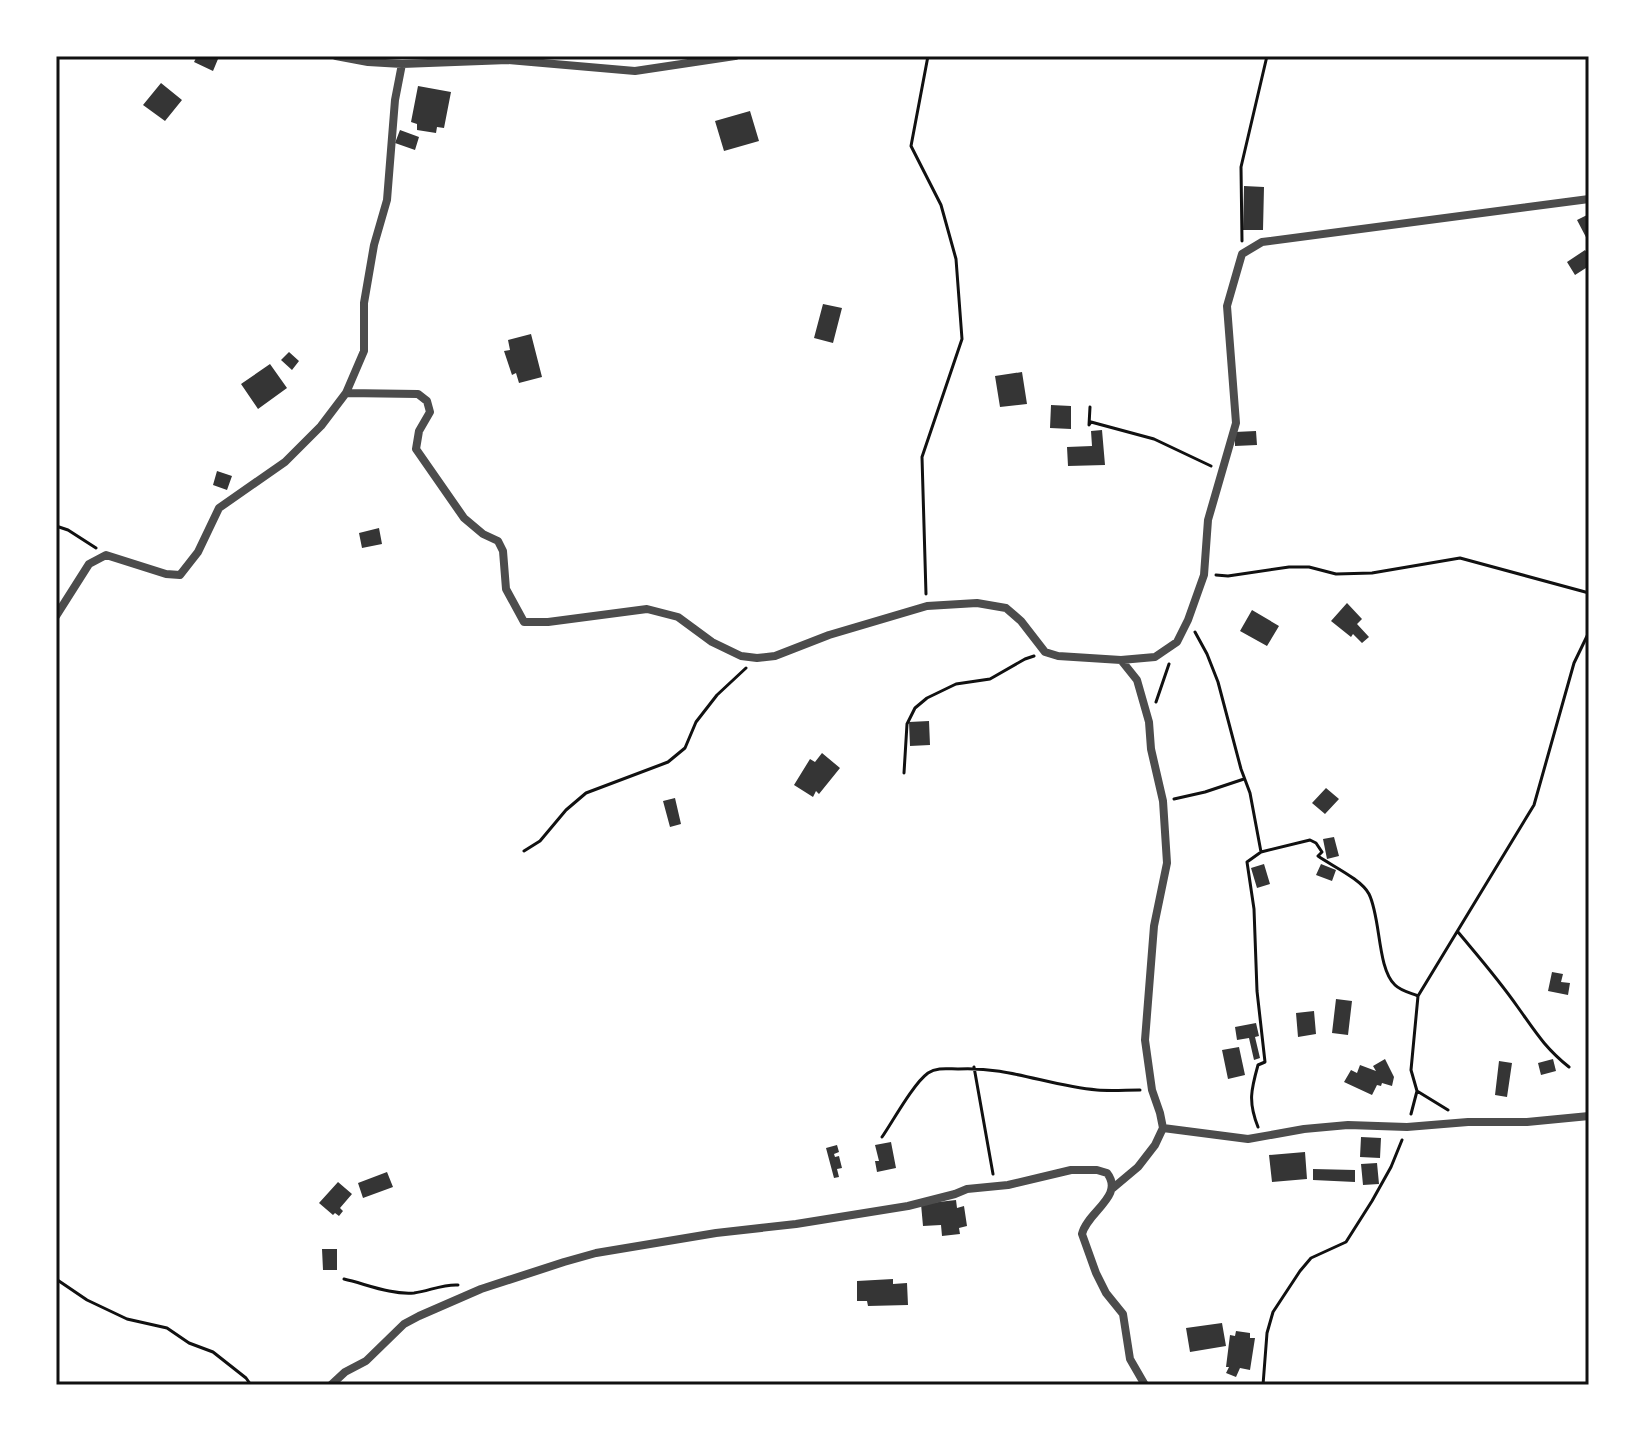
<svg xmlns="http://www.w3.org/2000/svg" width="1645" height="1441" viewBox="0 0 1645 1441" font-family="'Noto Sans',sans-serif">
<style>
.building{fill:#353535}
.lines{fill:none;stroke-linecap:round;stroke-linejoin:round}
.path{stroke:#111;stroke-width:3}
.minor{stroke:#4c4c4c;stroke-width:8}
.neatline{fill:none;stroke:#111;stroke-width:3}
</style>
<rect width="100%" height="100%" fill="#fff"/>
<path class="building" d="M 197,56 L 222,56 L 220,59 L 218,59 L 213,71 L 194,62 Z
M 161,83 L 182,100 L 165,121 L 143,105 Z
M 418,86 L 451,92 L 444,128 L 437,127 L 436,133 L 417,130 L 417,124 L 411,122 Z
M 750,111 L 759,141 L 724,151 L 715,121 Z
M 400,130 L 419,137 L 415,150 L 395,143 Z
M 1244,186 L 1264,187 L 1263,230 L 1243,230 Z
M 1589,214 L 1589,243 L 1577,220 Z
M 1585,250 L 1589,256 L 1589,266 L 1575,275 L 1567,262 Z
M 823,304 L 842,308 L 833,343 L 814,338 Z
M 531,334 L 542,377 L 519,383 L 516,373 L 512,375 L 504,351 L 510,350 L 508,340 Z
M 289,352 L 299,361 L 292,370 L 281,360 Z
M 270,364 L 287,388 L 258,409 L 241,384 Z
M 1022,372 L 1027,404 L 1000,407 L 995,376 Z
M 1051,405 L 1071,406 L 1071,429 L 1050,428 Z
M 1102,430 L 1105,465 L 1068,466 L 1067,447 L 1092,446 L 1091,431 Z
M 1256,431 L 1257,445 L 1235,446 L 1235,432 Z
M 217,471 L 232,476 L 227,490 L 213,485 Z
M 379,528 L 382,544 L 362,548 L 359,533 Z
M 1347,603 L 1362,619 L 1357,624 L 1369,637 L 1362,643 L 1353,634 L 1351,637 L 1331,621 Z
M 1252,610 L 1279,626 L 1267,646 L 1240,631 Z
M 929,721 L 930,745 L 910,746 L 909,722 Z
M 822,753 L 840,768 L 819,794 L 816,791 L 813,797 L 794,785 L 810,759 L 815,762 Z
M 1326,788 L 1339,799 L 1325,814 L 1312,803 Z
M 675,798 L 681,824 L 670,827 L 663,801 Z
M 1334,837 L 1339,856 L 1327,859 L 1323,839 Z
M 1264,864 L 1270,884 L 1257,888 L 1251,868 Z
M 1321,864 L 1336,870 L 1332,881 L 1316,875 Z
M 1552,972 L 1563,974 L 1561,982 L 1570,983 L 1568,995 L 1548,991 Z
M 1336,999 L 1352,1001 L 1348,1035 L 1332,1033 Z
M 1314,1011 L 1316,1034 L 1298,1037 L 1296,1013 Z
M 1256,1023 L 1259,1036 L 1255,1037 L 1260,1058 L 1254,1060 L 1249,1038 L 1237,1040 L 1235,1027 Z
M 1239,1047 L 1245,1075 L 1228,1079 L 1222,1050 Z
M 1385,1059 L 1394,1077 L 1392,1086 L 1382,1083 L 1381,1086 L 1377,1085 L 1372,1095 L 1344,1082 L 1351,1070 L 1357,1073 L 1360,1065 L 1376,1071 L 1373,1066 Z
M 1553,1059 L 1556,1071 L 1541,1075 L 1538,1063 Z
M 1499,1061 L 1512,1063 L 1507,1097 L 1495,1095 Z
M 1361,1137 L 1381,1138 L 1380,1158 L 1360,1157 Z
M 891,1142 L 896,1168 L 877,1172 L 875,1161 L 879,1161 L 875,1145 Z
M 837,1145 L 839,1152 L 834,1154 L 835,1157 L 839,1156 L 842,1168 L 837,1169 L 839,1177 L 834,1178 L 826,1148 Z
M 1305,1152 L 1307,1179 L 1272,1182 L 1269,1155 Z
M 1377,1163 L 1379,1184 L 1363,1185 L 1361,1164 Z
M 1313,1169 L 1355,1170 L 1355,1182 L 1313,1180 Z
M 387,1172 L 393,1187 L 363,1198 L 358,1183 Z
M 338,1182 L 352,1194 L 340,1208 L 343,1211 L 339,1216 L 335,1213 L 333,1215 L 319,1203 Z
M 956,1200 L 957,1208 L 964,1206 L 967,1226 L 959,1228 L 960,1234 L 942,1236 L 941,1225 L 923,1226 L 921,1204 Z
M 322,1249 L 337,1249 L 337,1270 L 323,1270 Z
M 893,1279 L 893,1284 L 907,1283 L 908,1305 L 868,1306 L 867,1301 L 857,1301 L 857,1281 Z
M 1222,1323 L 1226,1346 L 1190,1352 L 1186,1328 Z
M 1236,1331 L 1250,1333 L 1250,1338 L 1255,1338 L 1250,1370 L 1240,1368 L 1236,1377 L 1226,1373 L 1229,1367 L 1226,1367 L 1230,1335 L 1235,1336 Z"/>
<g class="lines">
<path class="path" d="M 1242,241 L 1241,167 L 1267,56
M 1090,407 L 1089,425 L 1091,422 L 1154,439 L 1211,466
M 56,526 L 68,530 L 96,548
M 1216,575 L 1228,576 L 1289,567 L 1309,567 L 1336,574 L 1372,573 L 1460,558 L 1589,593
M 926,594 L 922,457 L 962,339 L 956,259 L 941,205 L 911,146 L 928,56
M 1195,632 L 1207,654 L 1218,682 L 1241,769 L 1250,793 L 1261,852 L 1247,862 L 1254,909 L 1257,991 L 1265,1062 L 1258,1065 C 1251,1090 1248,1102 1258,1127
M 1156,702 L 1169,664
M 904,773 L 907,724 L 915,708 L 927,698 L 956,684 L 990,679 L 1025,659 L 1034,656
M 1174,799 L 1205,792 L 1244,779
M 524,851 L 540,841 L 566,810 L 586,793 L 668,762 L 685,748 L 696,722 L 717,695 L 746,668
M 1261,852 L 1310,840 L 1316,843 L 1322,852 L 1318,856 C 1332,866 1361,879 1369,894 C 1381,918 1377,968 1395,985 C 1401,991 1411,993 1418,996 L 1411,1070 L 1417,1091 L 1411,1114
M 1458,932 C 1478,956 1499,980 1517,1006 C 1535,1031 1544,1047 1569,1067
M 1418,996 L 1534,805 L 1574,663 L 1589,632
M 974,1067 L 993,1174
M 1417,1091 L 1448,1110
M 882,1137 C 893,1121 913,1084 928,1073 C 937,1067 948,1069 958,1069 C 1007,1066 1049,1086 1097,1090 C 1111,1091 1126,1090 1140,1090
M 56,1279 L 87,1300 L 127,1319 L 167,1328 L 189,1343 L 213,1352 L 246,1378 L 251,1385
M 344,1279 C 366,1284 391,1295 414,1293 C 429,1291 443,1284 458,1285
M 1263,1385 L 1267,1333 L 1273,1312 L 1300,1271 L 1311,1258 L 1346,1242 L 1372,1201 L 1391,1167 L 1402,1140"/>
<path class="minor" d="M 336,56 L 368,62 L 402,64 L 508,60 L 635,71 L 735,56
M 346,393 L 418,394 L 427,401 L 430,412 L 419,431 L 416,449 L 464,518 L 483,534 L 498,541 L 503,551 L 506,589 L 524,622 L 548,622 L 647,609 L 678,617 L 712,642 L 741,656 L 757,658 L 775,656 L 829,635 L 927,606 L 977,603 L 1006,608 L 1021,621 L 1045,652 L 1058,656 L 1121,660 L 1137,680 L 1149,722 L 1151,749 L 1163,801 L 1167,863 L 1154,926 L 1145,1040 L 1152,1090 L 1160,1113 L 1163,1128 L 1155,1145 L 1138,1167 L 1113,1188
M 56,616 L 89,564 L 106,555 L 166,574 L 180,575 L 198,552 L 219,508 L 285,462 L 321,426 L 346,393 L 364,351 L 364,303 L 374,245 L 387,200 L 395,100 L 402,64
M 1121,660 L 1155,657 L 1177,642 L 1188,620 L 1204,575 L 1208,520 L 1236,423 L 1227,306 L 1242,254 L 1262,242 L 1589,199
M 1163,1128 L 1248,1139 L 1304,1129 L 1348,1125 L 1407,1127 L 1468,1122 L 1527,1122 L 1589,1116
M 331,1385 L 345,1372 L 366,1361 L 404,1324 L 419,1316 L 481,1289 L 564,1262 L 596,1253 L 716,1233 L 796,1224 L 908,1206 L 955,1194 L 967,1189 L 1008,1185 L 1071,1170 L 1097,1170 L 1107,1173 C 1125,1196 1087,1212 1082,1234 L 1096,1273 L 1106,1293 L 1123,1314 L 1130,1359 L 1145,1385"/>
</g>
<rect width="1645" height="1441" fill="none" stroke="#ffffff" stroke-width="116"/>
<rect x="58" y="58" width="1529" height="1325" class="neatline"/>
</svg>
